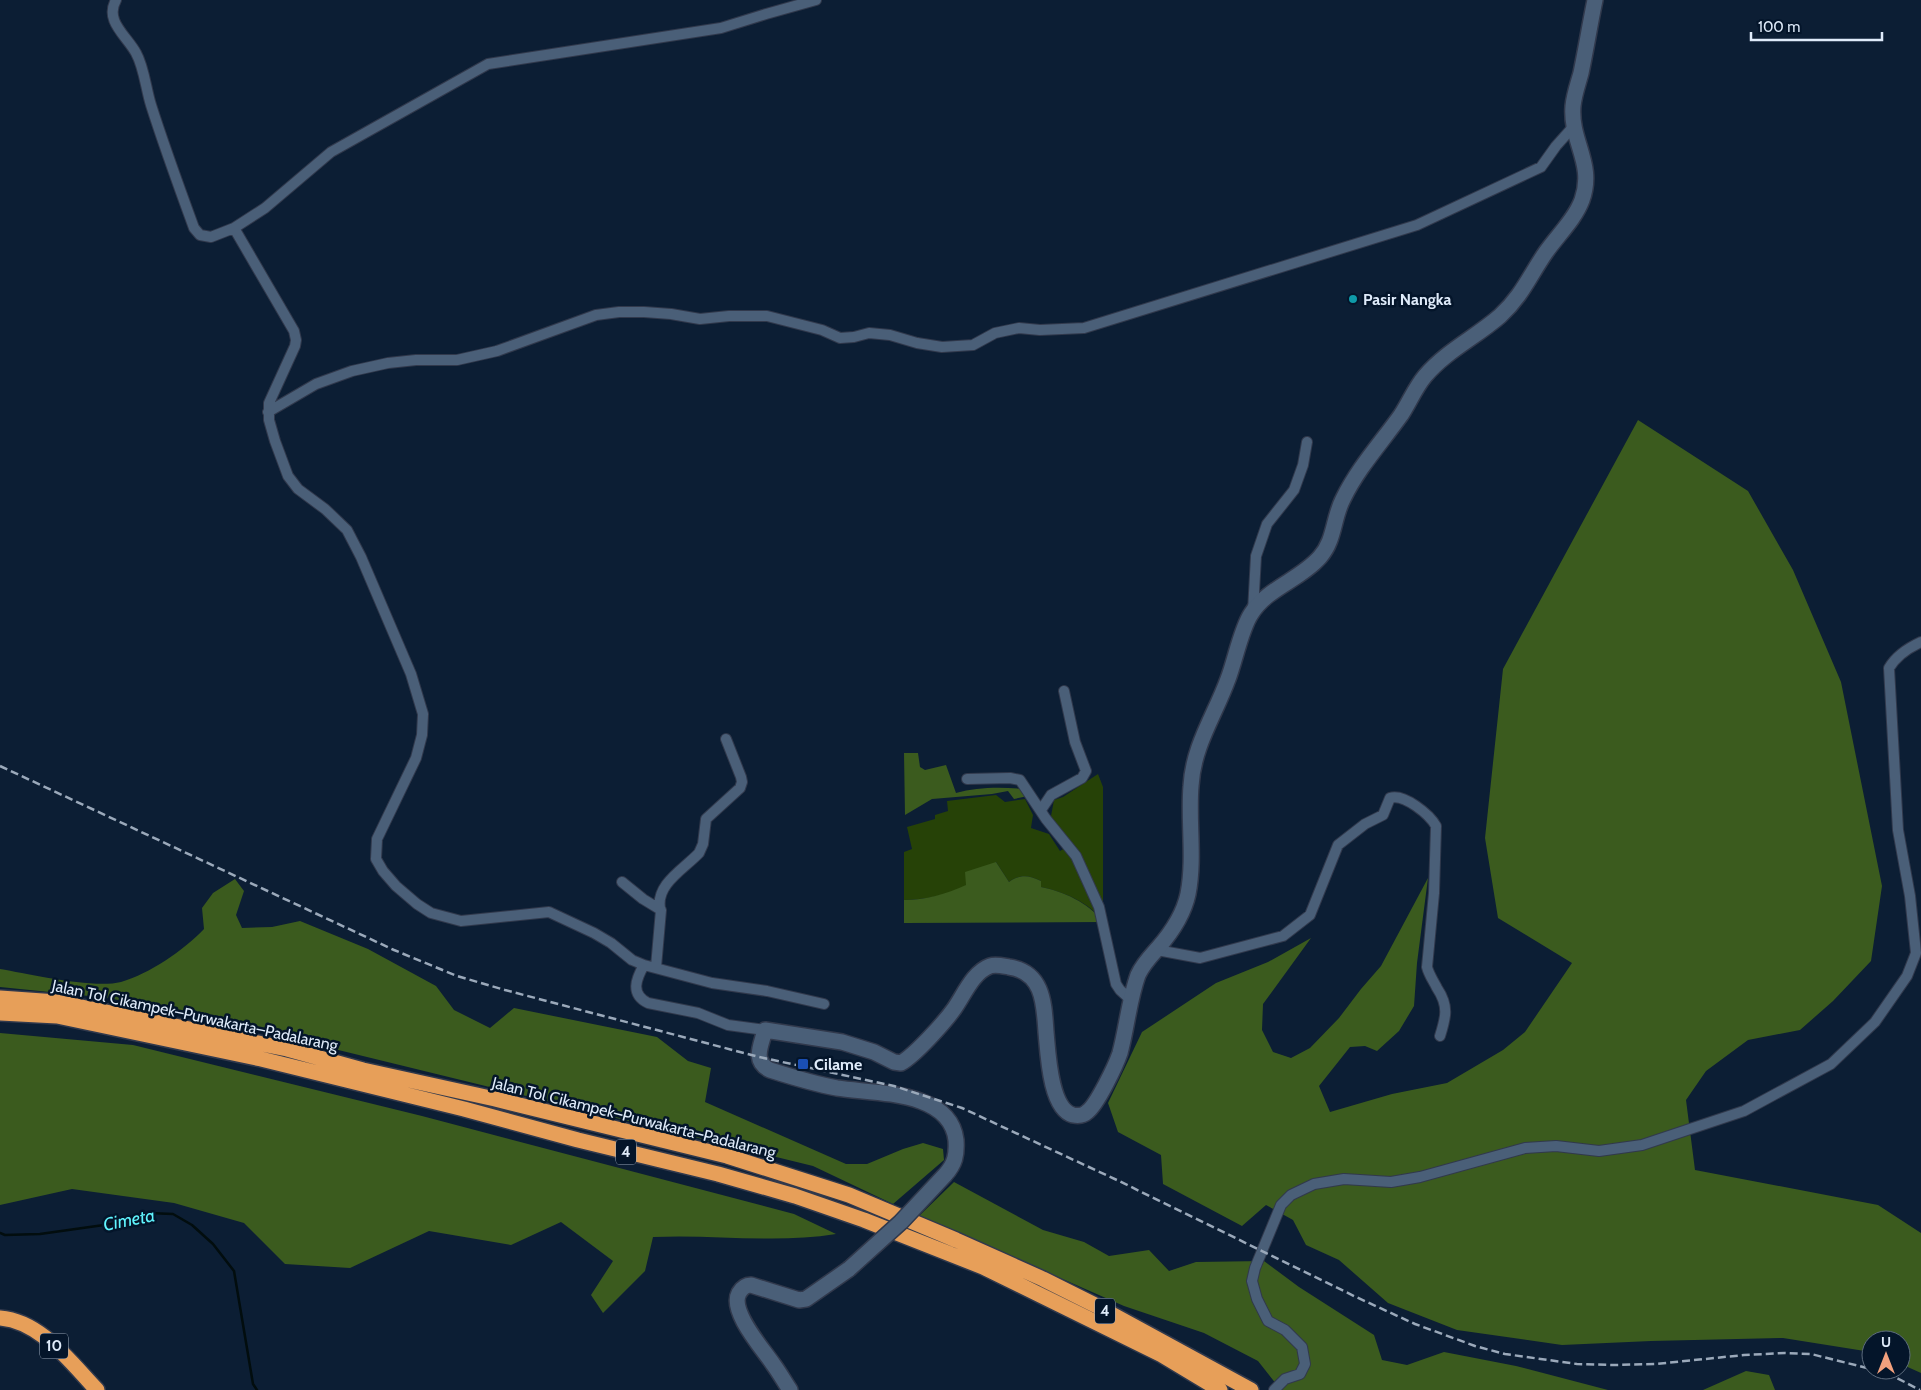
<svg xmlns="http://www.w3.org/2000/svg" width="1921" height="1390" viewBox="0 0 1921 1390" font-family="Cabin,sans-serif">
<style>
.green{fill:#264207}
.forest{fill:#3b5b1e}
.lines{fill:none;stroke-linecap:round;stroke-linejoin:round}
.stream{stroke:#020d0e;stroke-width:2.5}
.street-casing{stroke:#31394c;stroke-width:12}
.secondary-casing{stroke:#31394c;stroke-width:18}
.highway-casing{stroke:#31394c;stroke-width:18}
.street{stroke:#4a5f78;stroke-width:10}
.secondary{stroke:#4a5f78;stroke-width:15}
.highway{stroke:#e79f59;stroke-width:15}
.rail{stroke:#9ba9ba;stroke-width:2.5;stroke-dasharray:8 4;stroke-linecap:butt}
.secondary-bridge-casing{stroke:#31394c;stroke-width:18;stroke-linecap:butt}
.secondary-bridge{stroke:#4a5f78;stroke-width:15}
.culture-dot{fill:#0f9aa8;stroke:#04152a;stroke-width:2}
.transit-dot{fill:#1a4fb4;stroke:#04152a;stroke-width:2}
.labels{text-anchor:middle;stroke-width:5;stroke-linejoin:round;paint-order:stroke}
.shield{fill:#04152a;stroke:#9dabbc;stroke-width:1}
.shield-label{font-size:15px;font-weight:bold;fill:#dfebfa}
.poi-label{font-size:16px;font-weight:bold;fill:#dfebfa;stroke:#04152a;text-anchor:start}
.street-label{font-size:16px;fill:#dfebfa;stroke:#04152a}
.water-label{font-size:18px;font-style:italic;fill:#60f6ff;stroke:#04152a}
</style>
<rect width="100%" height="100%" fill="#0c1e34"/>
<path class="green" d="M 1098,774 L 1103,787 L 1103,922 C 1090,902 1063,892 1041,887 L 1041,881 C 1028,875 1021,874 1009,882 L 996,862 C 986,870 976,880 965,886 C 947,895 924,900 904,900 L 904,852 L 912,849 L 907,827 L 935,819 L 935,815 L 948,811 L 947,801 L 996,795 L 1005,802 L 1025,799 L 1033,815 L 1031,828 L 1049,834 L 1060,851 L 1068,846 L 1051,816 L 1054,800 L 1063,797 Z"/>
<path class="forest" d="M 1638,420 L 1748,491 L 1793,570 L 1841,682 L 1882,886 L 1871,961 L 1833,1001 L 1800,1030 L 1748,1040 L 1706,1071 L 1686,1100 L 1695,1170 L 1878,1205 L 1921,1233 L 1921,1373 L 1901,1364 L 1901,1340 L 1871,1340 L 1871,1352 L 1783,1338 L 1651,1341 L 1562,1345 L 1457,1330 L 1388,1303 L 1339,1260 L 1306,1245 L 1293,1220 L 1266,1205 L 1242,1226 L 1163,1184 L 1161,1155 L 1118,1132 L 1108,1103 L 1142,1032 L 1216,983 L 1268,962 L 1311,938 L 1263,1004 L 1262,1030 L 1273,1052 L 1291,1058 L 1310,1048 L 1339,1018 L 1361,989 L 1381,966 L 1428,878 L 1417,963 L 1414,1006 L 1399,1031 L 1377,1051 L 1365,1046 L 1350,1047 L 1319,1086 L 1330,1112 L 1392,1094 L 1447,1083 L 1503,1050 L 1525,1032 L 1572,963 L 1498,918 L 1485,838 L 1503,669 Z
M 904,753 L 918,753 L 920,767 L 925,770 L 946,765 L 956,793 C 977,787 1001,787 1023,789 L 1028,796 L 1014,799 L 1008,791 L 992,794 L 932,799 L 905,815 Z
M 996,862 L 1009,882 C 1021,874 1028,875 1041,881 L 1041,887 C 1064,892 1088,902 1103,922 L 904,923 L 904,900 C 925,900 946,894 966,885 L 965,872 Z
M 235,879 L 244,891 L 236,915 L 242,928 L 272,927 L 300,921 L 368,949 L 436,986 L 454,1010 L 490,1028 L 514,1008 L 657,1037 L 688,1061 L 711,1068 L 705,1102 L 846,1164 L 867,1164 L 903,1149 L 923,1143 L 943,1149 L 944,1160 L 893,1204 L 813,1166 L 273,1034 L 109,998 L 0,987 L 0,969 C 30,974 93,989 121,982 C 149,974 184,950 204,929 L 202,908 L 213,893 Z
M 0,1033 L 133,1045 L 422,1116 L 794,1214 L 836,1234 C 776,1244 714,1234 653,1237 L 645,1271 L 603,1313 L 591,1295 L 613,1261 L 561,1222 L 511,1245 L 429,1231 L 350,1268 L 285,1264 L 244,1223 L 174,1203 L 72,1189 L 0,1205 Z
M 954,1182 L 1043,1230 L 1084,1242 L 1109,1256 L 1149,1250 L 1169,1271 L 1196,1262 L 1264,1261 L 1299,1287 L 1374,1335 L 1382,1360 L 1407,1365 L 1444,1352 L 1516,1366 L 1608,1390 L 1281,1390 L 1258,1361 L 1204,1333 L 1124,1306 L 919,1216 Z
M 1746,1371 L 1769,1375 L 1775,1390 L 1703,1390 Z"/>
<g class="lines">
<path class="stream" d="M 0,1233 L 5,1235 L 40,1234 L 111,1224 L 148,1213 L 173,1214 L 192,1225 L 213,1244 L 234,1271 L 253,1384 L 257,1390"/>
<defs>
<path id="street" d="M 116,0 C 104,21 127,36 136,53 C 144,67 146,89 151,105 C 164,146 179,187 194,228 L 200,235 L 211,237 L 234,228 L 265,208 L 331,152 L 488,64 L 721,28 L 766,14 L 816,0
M 234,228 L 294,331 L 296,340 L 295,346 L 269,403 L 269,420 L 275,441 L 288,476 L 298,489 L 325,509 L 347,530 L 361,557 L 411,674 L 423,714 L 422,735 L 416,758 L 377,839 L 376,859 L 383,871 L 396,886 L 417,904 L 431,913 L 461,921 L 549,912 L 594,933 L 611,943 L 632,960 L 644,965 L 712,983 L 767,991 L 824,1004
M 268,412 L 316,384 L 352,371 L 388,363 L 416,360 L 457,360 L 497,351 L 596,315 L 619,312 L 644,312 L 671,314 L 700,319 L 729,316 L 767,316 L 822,330 L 840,338 L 854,337 L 869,333 L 890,335 L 917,343 L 942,347 L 973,345 L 995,333 L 1019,328 L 1040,330 L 1084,328 L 1417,225 L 1541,167 L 1556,146 L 1573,127
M 1253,611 L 1256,556 L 1267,524 L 1294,490 L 1303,465 L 1307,442
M 967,779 L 1010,778 L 1020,780 L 1046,819 L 1076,856 L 1099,907 L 1116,984 L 1120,990 L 1131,1000
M 1041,810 L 1051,795 L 1082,778 L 1086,771 L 1075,742 L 1064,691
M 622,882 L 643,899 L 661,910 L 656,967
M 660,908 C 656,884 684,869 699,853 L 703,844 L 706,819 L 740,788 L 742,782 L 741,777 L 726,739
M 1157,950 L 1200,958 L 1283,936 L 1310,915 L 1338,845 L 1365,824 L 1383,815 L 1390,798 C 1404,793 1430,815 1436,826 L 1434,893 L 1427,967 C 1429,975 1433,980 1437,988 C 1449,1006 1446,1017 1440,1036
M 644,965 C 636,979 630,994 648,1003 L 698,1013 L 728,1025 L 765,1030
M 1274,1390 L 1285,1379 L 1300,1374 L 1305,1364 L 1302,1347 L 1285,1330 L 1268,1321 L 1257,1299 L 1252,1281 L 1255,1268 L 1281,1205 L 1291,1195 L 1314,1184 L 1344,1179 L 1391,1182 L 1420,1177 L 1525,1148 L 1556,1146 L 1599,1151 L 1642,1145 L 1744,1111 L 1831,1064 L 1875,1022 L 1907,976 L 1916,953 L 1910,896 L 1898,830 L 1889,668 C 1896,656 1908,648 1921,642"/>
<path id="secondary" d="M 945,1175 C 955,1164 957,1155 956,1140 C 950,1090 875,1094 837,1088 C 815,1084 792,1077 770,1070 C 752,1061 761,1046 765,1030 L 842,1042 L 874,1052 L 894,1062 L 901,1063 C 915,1055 944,1023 954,1009 C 964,995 973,972 990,966 C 996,964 1003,966 1009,967 C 1044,972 1044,1005 1046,1032 C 1048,1053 1050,1109 1073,1115 C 1078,1116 1083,1116 1087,1112 C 1097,1105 1116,1065 1120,1053 C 1127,1027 1129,1000 1138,975 C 1143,964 1150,957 1158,948 C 1171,933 1184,913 1188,894 C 1195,858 1188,821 1191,786 C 1193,746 1215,715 1228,679 C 1235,661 1241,629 1251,614 C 1267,588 1300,580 1320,557 C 1335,540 1333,518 1343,499 C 1358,468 1381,443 1401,415 C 1409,403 1415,388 1425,376 C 1446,351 1476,337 1500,316 C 1522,296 1530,275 1546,252 C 1558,235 1575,219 1582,200 C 1595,163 1570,142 1573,106 C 1574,95 1578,84 1581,73 C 1586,49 1590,24 1595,0
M 790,1390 C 784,1381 779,1372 773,1364 C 763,1349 729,1311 739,1293 C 742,1288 745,1285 751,1285 L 799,1300 L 806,1299 L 849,1269"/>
<path id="highway" d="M 0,998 L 57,1002 L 287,1049 L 363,1070 L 495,1099 L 727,1156 L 849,1195 L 956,1240 L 1043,1279 L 1095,1305 L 1251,1390
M 0,1013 L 57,1016 L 261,1059 L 464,1109 L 578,1140 L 718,1174 L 795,1196 L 864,1220 L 983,1267 L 1162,1355 L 1220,1390
M 0,1318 C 41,1321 71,1363 97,1390"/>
</defs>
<use href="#street" class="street-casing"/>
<use href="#secondary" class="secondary-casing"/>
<use href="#highway" class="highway-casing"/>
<use href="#street" class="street"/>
<use href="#secondary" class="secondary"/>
<use href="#highway" class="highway"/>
<path class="rail" d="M 0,766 L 394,950 L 457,976 L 505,990 L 759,1057 L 894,1086 L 962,1108 L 1119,1181 L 1356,1297 L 1415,1324 L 1475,1346 L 1505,1354 L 1577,1364 L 1613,1365 L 1656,1364 L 1744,1355 L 1785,1353 L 1811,1354 L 1871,1369
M 1875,1370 L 1893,1376 L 1920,1390"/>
<defs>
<path id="secondary-bridge" d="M 849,1269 L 901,1222 L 945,1175"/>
</defs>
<use href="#secondary-bridge" class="secondary-bridge-casing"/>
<use href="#secondary-bridge" class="secondary-bridge"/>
</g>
<circle class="culture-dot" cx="1353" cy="299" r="5"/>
<rect class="transit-dot" x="797" y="1058" width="12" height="12" rx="2.5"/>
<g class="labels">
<g class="shield">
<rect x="616" y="1139.5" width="20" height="25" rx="4"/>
<rect x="1095" y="1298.5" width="20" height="25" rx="4"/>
<rect x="40" y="1333.5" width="28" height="25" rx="4"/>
</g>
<g class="shield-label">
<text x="626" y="1157">4</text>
<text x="1105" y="1316">4</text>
<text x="54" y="1351">10</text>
</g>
<g class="poi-label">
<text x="1363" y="305">Pasir Nangka</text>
<text x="814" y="1070">Cilame</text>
</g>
<g class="street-label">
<text transform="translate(195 1015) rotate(12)" y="6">Jalan Tol Cikampek–Purwakarta–Padalarang</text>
<text transform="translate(634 1117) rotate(14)" y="6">Jalan Tol Cikampek–Purwakarta–Padalarang</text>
</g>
<g class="water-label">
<text transform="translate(129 1220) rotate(-11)" y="6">Cimeta</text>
</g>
</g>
<g transform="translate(1886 1355)"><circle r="24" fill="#04152a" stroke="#5c6b7d"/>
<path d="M0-4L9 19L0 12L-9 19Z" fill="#f2a17e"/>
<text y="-8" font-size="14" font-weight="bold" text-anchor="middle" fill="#dfebfa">U</text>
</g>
<path d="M1751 32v8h131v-8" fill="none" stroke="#dfebfa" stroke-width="2.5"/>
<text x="1758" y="32" font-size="15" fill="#dfebfa" stroke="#04152a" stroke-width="4" paint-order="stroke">100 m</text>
</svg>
